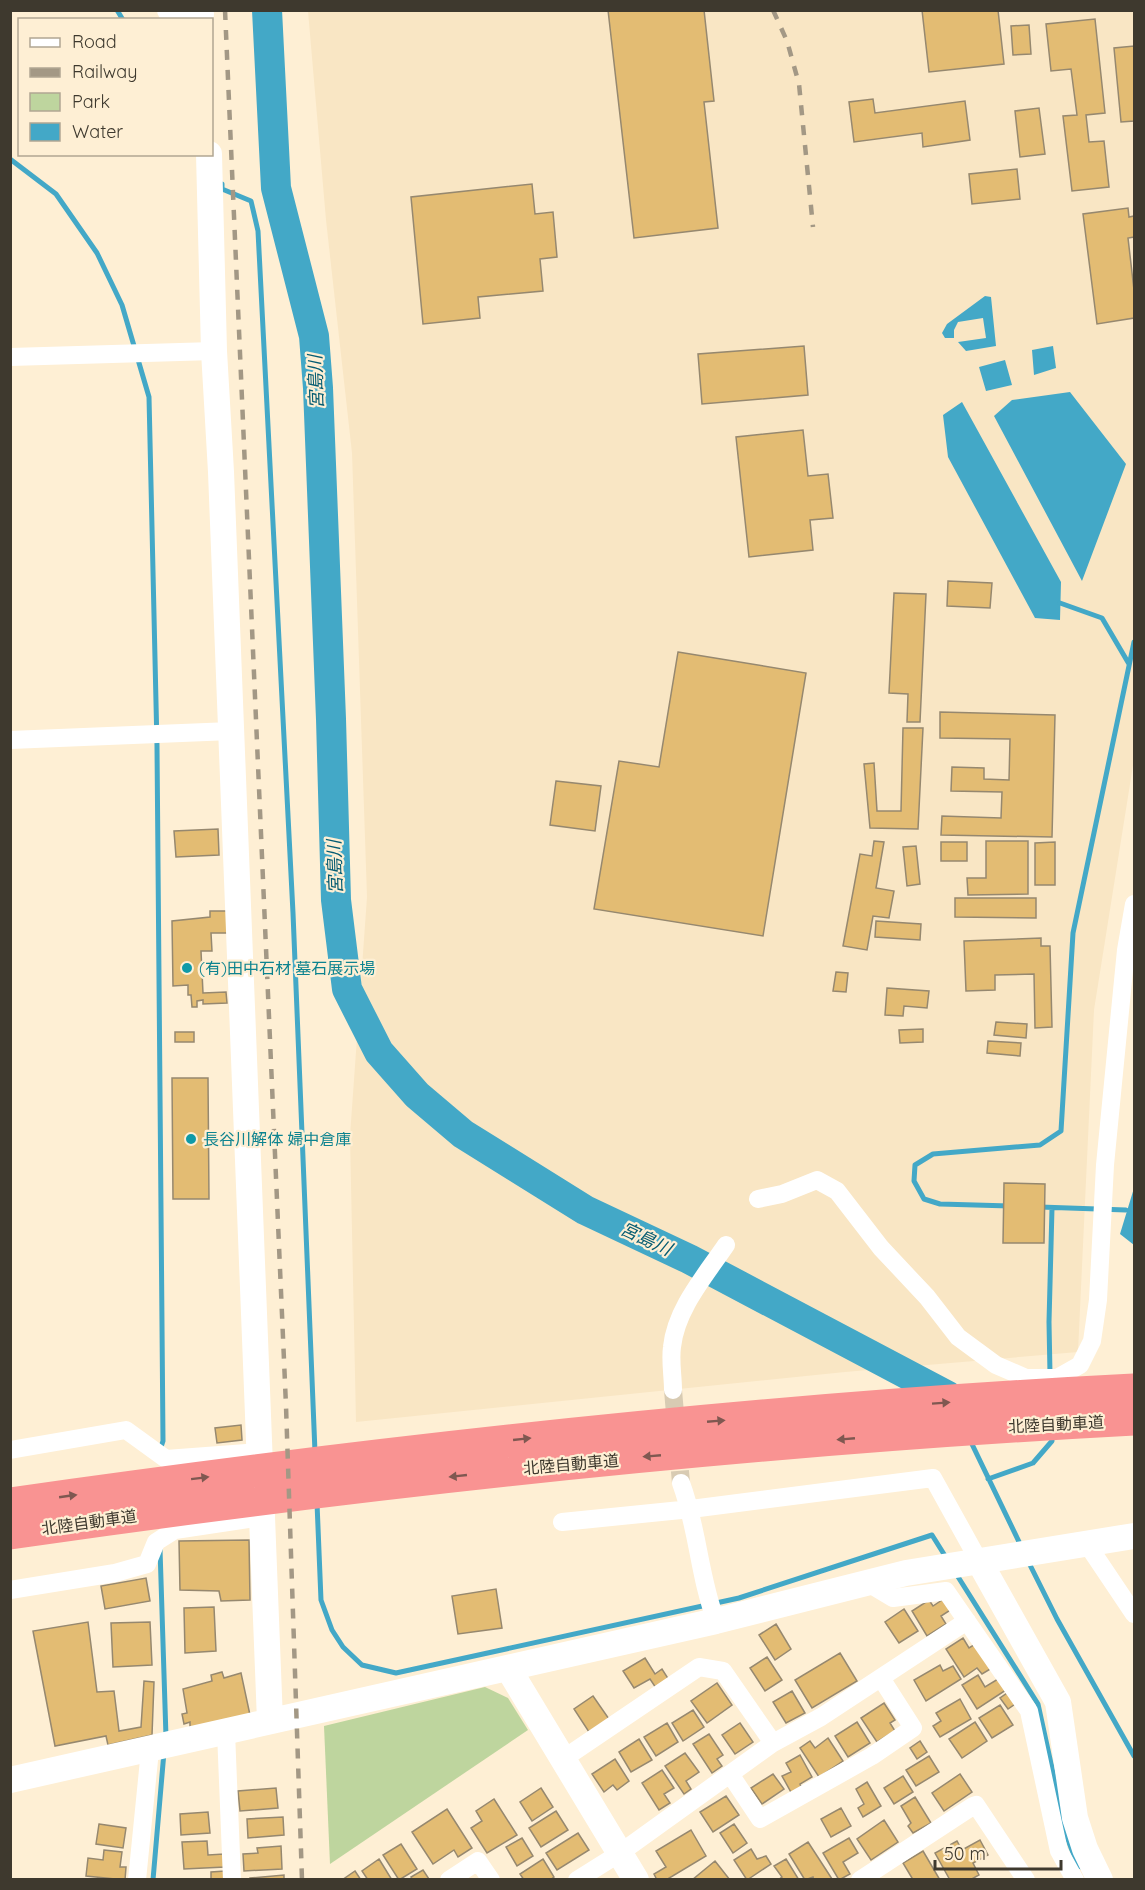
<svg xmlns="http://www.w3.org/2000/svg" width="1145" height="1890" viewBox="0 0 1145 1890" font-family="Quicksand,'Noto Sans JP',sans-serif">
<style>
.built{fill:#f9e6c4}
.green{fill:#bed59e}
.water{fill:#43a8c7}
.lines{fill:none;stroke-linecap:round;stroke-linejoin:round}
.stream{stroke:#43a8c7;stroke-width:5}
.river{stroke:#43a8c7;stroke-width:30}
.building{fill:#e3bc73;stroke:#96886f;stroke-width:1.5}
.street-tunnel{stroke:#d8cbb3;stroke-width:18;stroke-dasharray:18 9;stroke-linecap:butt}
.street{stroke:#fff;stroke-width:18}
.secondary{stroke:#fff;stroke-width:26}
.highway{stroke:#f99392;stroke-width:33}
.rail{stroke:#a39885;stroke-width:4.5;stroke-dasharray:10 10;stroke-linecap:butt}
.oneway{fill:#7f5851}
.culture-dot{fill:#0f9aa8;stroke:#feefd4;stroke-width:2}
.labels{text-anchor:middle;stroke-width:4.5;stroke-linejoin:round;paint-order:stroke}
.culture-label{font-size:16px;fill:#0d838f;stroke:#feefd4;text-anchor:start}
.street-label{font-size:16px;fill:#3e392e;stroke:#feefd4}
.water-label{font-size:18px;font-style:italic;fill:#065c72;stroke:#feefd4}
</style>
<rect width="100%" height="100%" fill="#feefd4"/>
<path class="built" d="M 308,11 L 1134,11 L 1134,759 L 1094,1010 L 1078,1352 L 845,1372 L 356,1422 L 350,1136 L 367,897 L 352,453 L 326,220 Z"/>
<path class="green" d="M 485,1687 L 508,1698 L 528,1730 L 330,1864 L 324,1726 Z"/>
<path class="water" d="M 985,296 L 991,297 L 996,346 L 966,351 L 958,342 L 986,338 L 983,318 L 958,322 L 954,330 L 954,338 L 945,338 L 942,333 L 947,324 Z
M 1053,346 L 1056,368 L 1034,375 L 1032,350 Z
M 1005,360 L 1012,385 L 986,391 L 979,367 Z
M 1070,392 L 1126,464 L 1082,581 L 994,416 L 1012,400 Z
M 962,402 L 1061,582 L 1060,620 L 1035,618 L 948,457 L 943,415 Z
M 1134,1188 L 1134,1245 L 1120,1234 Z"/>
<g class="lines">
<path class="stream" d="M 117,10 L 123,20
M 10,159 L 56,194 L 97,253 L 122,305 L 149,397 L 157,746 L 163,1441 L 160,1450
M 222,184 L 222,189 L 251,201 L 258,231 L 293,913 L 315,1452
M 1060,603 L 1102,618 L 1129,664
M 1010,1206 L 940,1204 L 924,1199 L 914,1181 L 915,1165 L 933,1154 L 1040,1145 L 1061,1131 L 1073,933 L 1134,642
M 1040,1207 L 1126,1210
M 1050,1374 L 1049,1322 L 1052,1208
M 970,1440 L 1022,1548
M 988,1479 L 1033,1463 L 1052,1441 L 1052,1434
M 317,1503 L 321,1600 L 332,1630 L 343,1647 L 362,1665 L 396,1673 L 739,1598 L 932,1535 L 947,1559
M 160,1549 L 166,1737
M 1027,1559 L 1057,1619 L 1134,1756
M 955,1572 L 1038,1704 L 1067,1837 L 1078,1866 L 1084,1868
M 153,1880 L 164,1752"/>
<path class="river" d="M 267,10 L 276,188 L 314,336 L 318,388 L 331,719 L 336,900 L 347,989 L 379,1052 L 417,1095 L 463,1134 L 585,1210 L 689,1259 L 948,1396"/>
</g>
<path class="building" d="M 608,10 L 704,10 L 714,101 L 704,102 L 718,228 L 634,238 Z
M 922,10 L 998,10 L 1004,64 L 929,72 Z
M 1095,19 L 1105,113 L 1086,115 L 1089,142 L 1104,141 L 1109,187 L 1072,191 L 1063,116 L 1077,115 L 1071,69 L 1051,71 L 1046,24 Z
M 1029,25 L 1031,54 L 1013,55 L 1011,26 Z
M 1134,46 L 1134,121 L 1121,122 L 1114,48 Z
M 873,99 L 875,113 L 965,101 L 970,140 L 923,147 L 922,133 L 854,142 L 849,102 Z
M 1039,108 L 1045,154 L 1020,157 L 1015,111 Z
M 1017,169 L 1020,199 L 972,204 L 969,174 Z
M 532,184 L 535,214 L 553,212 L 557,257 L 540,259 L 543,291 L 478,297 L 480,318 L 423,324 L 411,197 Z
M 1128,208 L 1129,217 L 1134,216 L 1134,237 L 1128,238 L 1134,290 L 1134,318 L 1097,324 L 1083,214 Z
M 804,346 L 808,395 L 702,404 L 698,354 Z
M 803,430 L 808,476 L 828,474 L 833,518 L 810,520 L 813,550 L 749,557 L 736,437 Z
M 948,581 L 992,583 L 990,608 L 947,606 Z
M 894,593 L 926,594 L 920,722 L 907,722 L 908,694 L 889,693 Z
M 678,652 L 806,673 L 763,936 L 594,909 L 619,761 L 659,767 Z
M 940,712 L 1055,715 L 1052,837 L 941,835 L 942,816 L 1001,818 L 1002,792 L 951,791 L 952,767 L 984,768 L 984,779 L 1009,780 L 1010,739 L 940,738 Z
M 903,728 L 923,728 L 918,829 L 870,828 L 864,764 L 874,763 L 877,811 L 901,811 Z
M 556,781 L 601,786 L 595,831 L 550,825 Z
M 218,829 L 219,855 L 176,857 L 174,831 Z
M 874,841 L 884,842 L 876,888 L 894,891 L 889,918 L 873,916 L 867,950 L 843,946 L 860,854 L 872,856 Z
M 986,841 L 1028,841 L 1028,894 L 968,895 L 967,878 L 986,878 Z
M 941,842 L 967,842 L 967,861 L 941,861 Z
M 1055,842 L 1055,885 L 1035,885 L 1035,843 Z
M 916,846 L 920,884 L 907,886 L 903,847 Z
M 955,898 L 1036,898 L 1036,918 L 955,917 Z
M 210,911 L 228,911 L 228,933 L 211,933 L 212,951 L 201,951 L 203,993 L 226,992 L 227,1003 L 203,1004 L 203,1000 L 197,1001 L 197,1007 L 192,1007 L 191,995 L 188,995 L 188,985 L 173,986 L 172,921 L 210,917 Z
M 876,921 L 921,924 L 920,940 L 875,937 Z
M 1041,938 L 1041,946 L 1050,946 L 1052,1027 L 1035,1028 L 1034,974 L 995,975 L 995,990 L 966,991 L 964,941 Z
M 836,972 L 848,973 L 846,992 L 833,991 Z
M 887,988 L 929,991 L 927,1008 L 904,1006 L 903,1016 L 885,1015 Z
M 996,1022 L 1027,1024 L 1026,1038 L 994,1035 Z
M 923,1029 L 923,1042 L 900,1043 L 899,1030 Z
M 175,1032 L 194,1032 L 194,1042 L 175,1042 Z
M 988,1041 L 1021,1043 L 1020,1056 L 987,1053 Z
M 172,1078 L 208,1078 L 209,1199 L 173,1199 Z
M 1004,1183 L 1045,1184 L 1044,1243 L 1003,1243 Z
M 241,1425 L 242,1440 L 217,1443 L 215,1428 Z
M 249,1540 L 250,1600 L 221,1601 L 219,1591 L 180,1590 L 179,1541 Z
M 146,1578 L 150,1601 L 105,1609 L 101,1586 Z
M 496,1589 L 502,1628 L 458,1634 L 452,1596 Z
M 945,1598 L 952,1609 L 941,1616 L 946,1624 L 927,1636 L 912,1611 L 929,1600 L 933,1606 Z
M 214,1607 L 216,1651 L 185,1653 L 184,1608 Z
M 904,1609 L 918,1631 L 899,1643 L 885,1622 Z
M 88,1622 L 97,1692 L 114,1691 L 119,1731 L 141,1727 L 144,1681 L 154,1682 L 152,1735 L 108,1745 L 106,1736 L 55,1746 L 33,1631 Z
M 150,1622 L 152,1665 L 113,1667 L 111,1623 Z
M 776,1624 L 791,1649 L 775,1660 L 759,1635 Z
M 963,1638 L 969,1648 L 977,1643 L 992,1668 L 982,1674 L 977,1668 L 964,1677 L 946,1649 Z
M 840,1653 L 857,1681 L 812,1708 L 795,1680 Z
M 767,1657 L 782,1680 L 765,1691 L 750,1668 Z
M 645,1658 L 655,1674 L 662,1669 L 669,1680 L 656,1688 L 650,1679 L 634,1688 L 623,1671 Z
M 940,1665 L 943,1671 L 953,1666 L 961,1679 L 926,1701 L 914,1680 Z
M 222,1672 L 224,1678 L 241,1673 L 250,1715 L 190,1731 L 190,1722 L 184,1724 L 182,1714 L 187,1713 L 183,1689 L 212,1681 L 211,1675 Z
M 978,1675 L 985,1687 L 998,1679 L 1006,1690 L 977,1709 L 962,1685 Z
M 717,1683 L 732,1705 L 707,1723 L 691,1701 Z
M 792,1691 L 805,1713 L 786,1723 L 773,1702 Z
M 1010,1691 L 1018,1702 L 1008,1709 L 1000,1698 Z
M 593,1696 L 609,1719 L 589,1732 L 574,1709 Z
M 960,1699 L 971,1719 L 940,1737 L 933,1726 L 941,1721 L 936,1713 Z
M 884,1703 L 895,1720 L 890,1723 L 895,1731 L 877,1742 L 861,1718 Z
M 1000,1705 L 1013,1725 L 992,1738 L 979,1718 Z
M 693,1710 L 704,1727 L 683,1741 L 672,1723 Z
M 857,1722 L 870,1743 L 848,1757 L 835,1736 Z
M 975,1722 L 987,1741 L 962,1758 L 949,1739 Z
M 667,1723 L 678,1742 L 656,1756 L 644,1737 Z
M 740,1723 L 753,1742 L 735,1754 L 722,1735 Z
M 709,1734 L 723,1755 L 717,1759 L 722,1766 L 712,1773 L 693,1744 Z
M 828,1738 L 843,1761 L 819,1777 L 800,1748 L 810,1741 L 815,1748 Z
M 639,1739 L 652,1760 L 631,1772 L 619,1752 Z
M 920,1741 L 927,1752 L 917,1759 L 910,1748 Z
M 685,1753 L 699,1772 L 686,1781 L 691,1789 L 684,1794 L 665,1766 Z
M 800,1755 L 812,1777 L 800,1784 L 802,1789 L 792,1794 L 782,1776 L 791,1772 L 786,1763 Z
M 929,1756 L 939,1772 L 916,1786 L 906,1770 Z
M 615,1759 L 629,1781 L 617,1790 L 613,1785 L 604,1792 L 592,1774 Z
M 662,1770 L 674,1788 L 664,1794 L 670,1803 L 659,1810 L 642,1783 Z
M 773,1774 L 784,1789 L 762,1804 L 751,1788 Z
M 960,1774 L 972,1792 L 944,1811 L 932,1793 Z
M 903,1776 L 913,1792 L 894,1804 L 884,1788 Z
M 867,1782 L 881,1806 L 863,1817 L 858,1808 L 864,1804 L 856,1789 Z
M 276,1788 L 278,1808 L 240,1811 L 238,1791 Z
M 541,1788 L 553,1807 L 532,1821 L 520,1802 Z
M 726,1796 L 739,1815 L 713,1832 L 700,1812 Z
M 915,1797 L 931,1823 L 913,1833 L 908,1826 L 911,1823 L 901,1806 Z
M 494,1799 L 517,1835 L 487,1853 L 471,1828 L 482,1821 L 476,1811 Z
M 841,1808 L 851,1826 L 831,1837 L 821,1819 Z
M 447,1809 L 472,1848 L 458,1857 L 454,1850 L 433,1864 L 412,1832 Z
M 556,1811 L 568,1830 L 541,1847 L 529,1828 Z
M 208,1812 L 210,1833 L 181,1835 L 180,1814 Z
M 283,1817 L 284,1835 L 248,1838 L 247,1819 Z
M 884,1820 L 898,1842 L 871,1860 L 857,1839 Z
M 99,1824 L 126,1828 L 123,1848 L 96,1844 Z
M 734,1824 L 747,1843 L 733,1853 L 720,1833 Z
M 691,1830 L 706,1856 L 666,1880 L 657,1880 L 654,1874 L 666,1867 L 656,1851 Z
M 578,1833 L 589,1850 L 557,1870 L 546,1853 Z
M 522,1838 L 533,1856 L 517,1866 L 506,1847 Z
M 849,1838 L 858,1853 L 843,1862 L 850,1874 L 839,1880 L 823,1853 Z
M 980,1840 L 988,1855 L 973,1863 L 979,1875 L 970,1880 L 950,1880 L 935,1853 L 957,1841 L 962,1850 Z
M 207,1841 L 208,1855 L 224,1854 L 225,1867 L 184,1869 L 182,1842 Z
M 808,1842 L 832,1879 L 831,1880 L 814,1880 L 813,1877 L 805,1880 L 789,1854 Z
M 401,1844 L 417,1869 L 399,1880 L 383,1855 Z
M 281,1846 L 282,1869 L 244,1871 L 243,1854 L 258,1853 L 257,1848 Z
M 751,1849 L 757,1859 L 766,1856 L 771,1864 L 747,1880 L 734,1860 Z
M 104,1850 L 122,1852 L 120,1867 L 126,1867 L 125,1880 L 86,1876 L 88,1858 L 103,1860 Z
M 923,1851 L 940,1880 L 910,1880 L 912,1878 L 903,1863 Z
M 379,1859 L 392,1880 L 368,1880 L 362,1871 Z
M 543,1859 L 554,1877 L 550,1880 L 524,1880 L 520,1874 Z
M 786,1859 L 799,1880 L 778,1880 L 782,1877 L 774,1866 Z
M 715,1861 L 730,1880 L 692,1880 Z
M 423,1870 L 429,1879 L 413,1880 L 411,1877 Z
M 225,1871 L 225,1880 L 211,1880 L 211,1872 Z
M 355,1871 L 361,1880 L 342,1880 Z
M 284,1875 L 284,1880 L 250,1880 L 250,1878 Z"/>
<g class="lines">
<path class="street-tunnel" d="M 673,1390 L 681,1483"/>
<path class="street" d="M 10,357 L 214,351
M 10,740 L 231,731
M 758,1199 L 782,1194 L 817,1180 L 837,1191 L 881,1248 L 927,1297 L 958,1337 L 996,1365 L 1026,1378 L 1057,1378 L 1080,1365 L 1092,1341 L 1098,1300 L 1105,1165 L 1126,950 L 1134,904
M 673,1390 C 673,1376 670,1361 672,1347 C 676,1309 705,1276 726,1245
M 10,1450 L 126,1430 L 166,1459 L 259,1452
M 681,1483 C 698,1528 699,1577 716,1621
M 562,1522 L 691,1509 L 933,1478 L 979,1561
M 1087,1544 L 1134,1614
M 868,1583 L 893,1598 L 946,1591 L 1029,1711 L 1059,1851 L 1075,1880
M 10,1590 L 115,1573 L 147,1564 L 156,1542 L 175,1530 L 262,1517
M 226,1732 L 232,1880
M 563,1759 L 699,1667 L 723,1671 L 773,1743
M 730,1774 L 760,1819 L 872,1756 L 913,1728 L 881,1678
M 137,1880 L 150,1750
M 449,1880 L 478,1861 L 491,1880
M 577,1880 L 620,1853 L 773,1743 L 821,1717 L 967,1621
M 860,1880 L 973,1806 L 976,1805 L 1026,1880"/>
<path class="secondary" d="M 170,10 L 201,14
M 209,154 L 214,351 L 221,472 L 270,1721
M 979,1561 L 1058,1702 L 1075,1818 L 1085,1849 L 1100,1880
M 508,1668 L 636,1880
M 10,1780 L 716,1621 L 906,1573 L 1134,1536"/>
<path class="highway" d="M 10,1504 C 383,1451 758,1409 1134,1390
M 10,1533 C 383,1479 758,1439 1134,1419"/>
<path class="rail" d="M 225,10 L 286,1406 L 302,1880
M 773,10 L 787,41 L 799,84 L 813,227"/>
</g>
<defs><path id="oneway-solid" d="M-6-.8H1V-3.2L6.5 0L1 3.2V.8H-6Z" transform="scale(1.5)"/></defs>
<g class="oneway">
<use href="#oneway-solid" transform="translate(941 1403) rotate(-4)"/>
<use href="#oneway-solid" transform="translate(716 1421) rotate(-5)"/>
<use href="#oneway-solid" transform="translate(522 1439) rotate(-6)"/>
<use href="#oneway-solid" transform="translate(846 1439) rotate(175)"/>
<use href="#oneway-solid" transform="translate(652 1456) rotate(175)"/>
<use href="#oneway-solid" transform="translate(458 1476) rotate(174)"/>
<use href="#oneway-solid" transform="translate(200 1478) rotate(-7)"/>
<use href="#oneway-solid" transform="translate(68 1496) rotate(-8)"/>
</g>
<g class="culture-dot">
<circle cx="187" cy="968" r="6"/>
<circle cx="191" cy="1139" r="6"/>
</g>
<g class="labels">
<g class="culture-label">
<text x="199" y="974">(有)田中石材 墓石展示場</text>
<text x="203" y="1145">長谷川解体 婦中倉庫</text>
</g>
<g class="street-label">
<text transform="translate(1056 1424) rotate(-3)" y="6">北陸自動車道</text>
<text transform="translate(571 1464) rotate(-5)" y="6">北陸自動車道</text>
<text transform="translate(89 1522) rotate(-8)" y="6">北陸自動車道</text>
</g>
<g class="water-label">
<text transform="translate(316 382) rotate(-92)" y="6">宮島川</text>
<text transform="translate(335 867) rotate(-92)" y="6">宮島川</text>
<text transform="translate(646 1239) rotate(25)" y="6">宮島川</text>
</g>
</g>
<rect width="1145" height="1890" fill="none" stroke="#3e392e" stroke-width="24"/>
<rect x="18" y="18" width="195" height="138" fill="#feefd4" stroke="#b1a692" stroke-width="1.5"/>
<rect x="30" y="38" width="30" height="9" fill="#ffffff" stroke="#b1a692" stroke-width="1.5"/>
<text x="72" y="48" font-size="18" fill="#3e392e">Road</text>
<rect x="30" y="68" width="30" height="9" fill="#a39885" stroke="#b1a692" stroke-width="1.5"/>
<text x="72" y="78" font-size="18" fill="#3e392e">Railway</text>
<rect x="30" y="93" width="30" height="18" fill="#bed59e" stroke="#b1a692" stroke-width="1.5"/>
<text x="72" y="108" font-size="18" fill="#3e392e">Park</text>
<rect x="30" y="123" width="30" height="18" fill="#43a8c7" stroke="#b1a692" stroke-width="1.5"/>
<text x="72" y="138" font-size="18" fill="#3e392e">Water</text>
<path d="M935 1860v9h126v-9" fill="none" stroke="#3e392e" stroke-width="3"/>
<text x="944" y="1860" font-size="18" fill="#3e392e" stroke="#feefd4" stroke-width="4.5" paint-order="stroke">50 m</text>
</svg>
